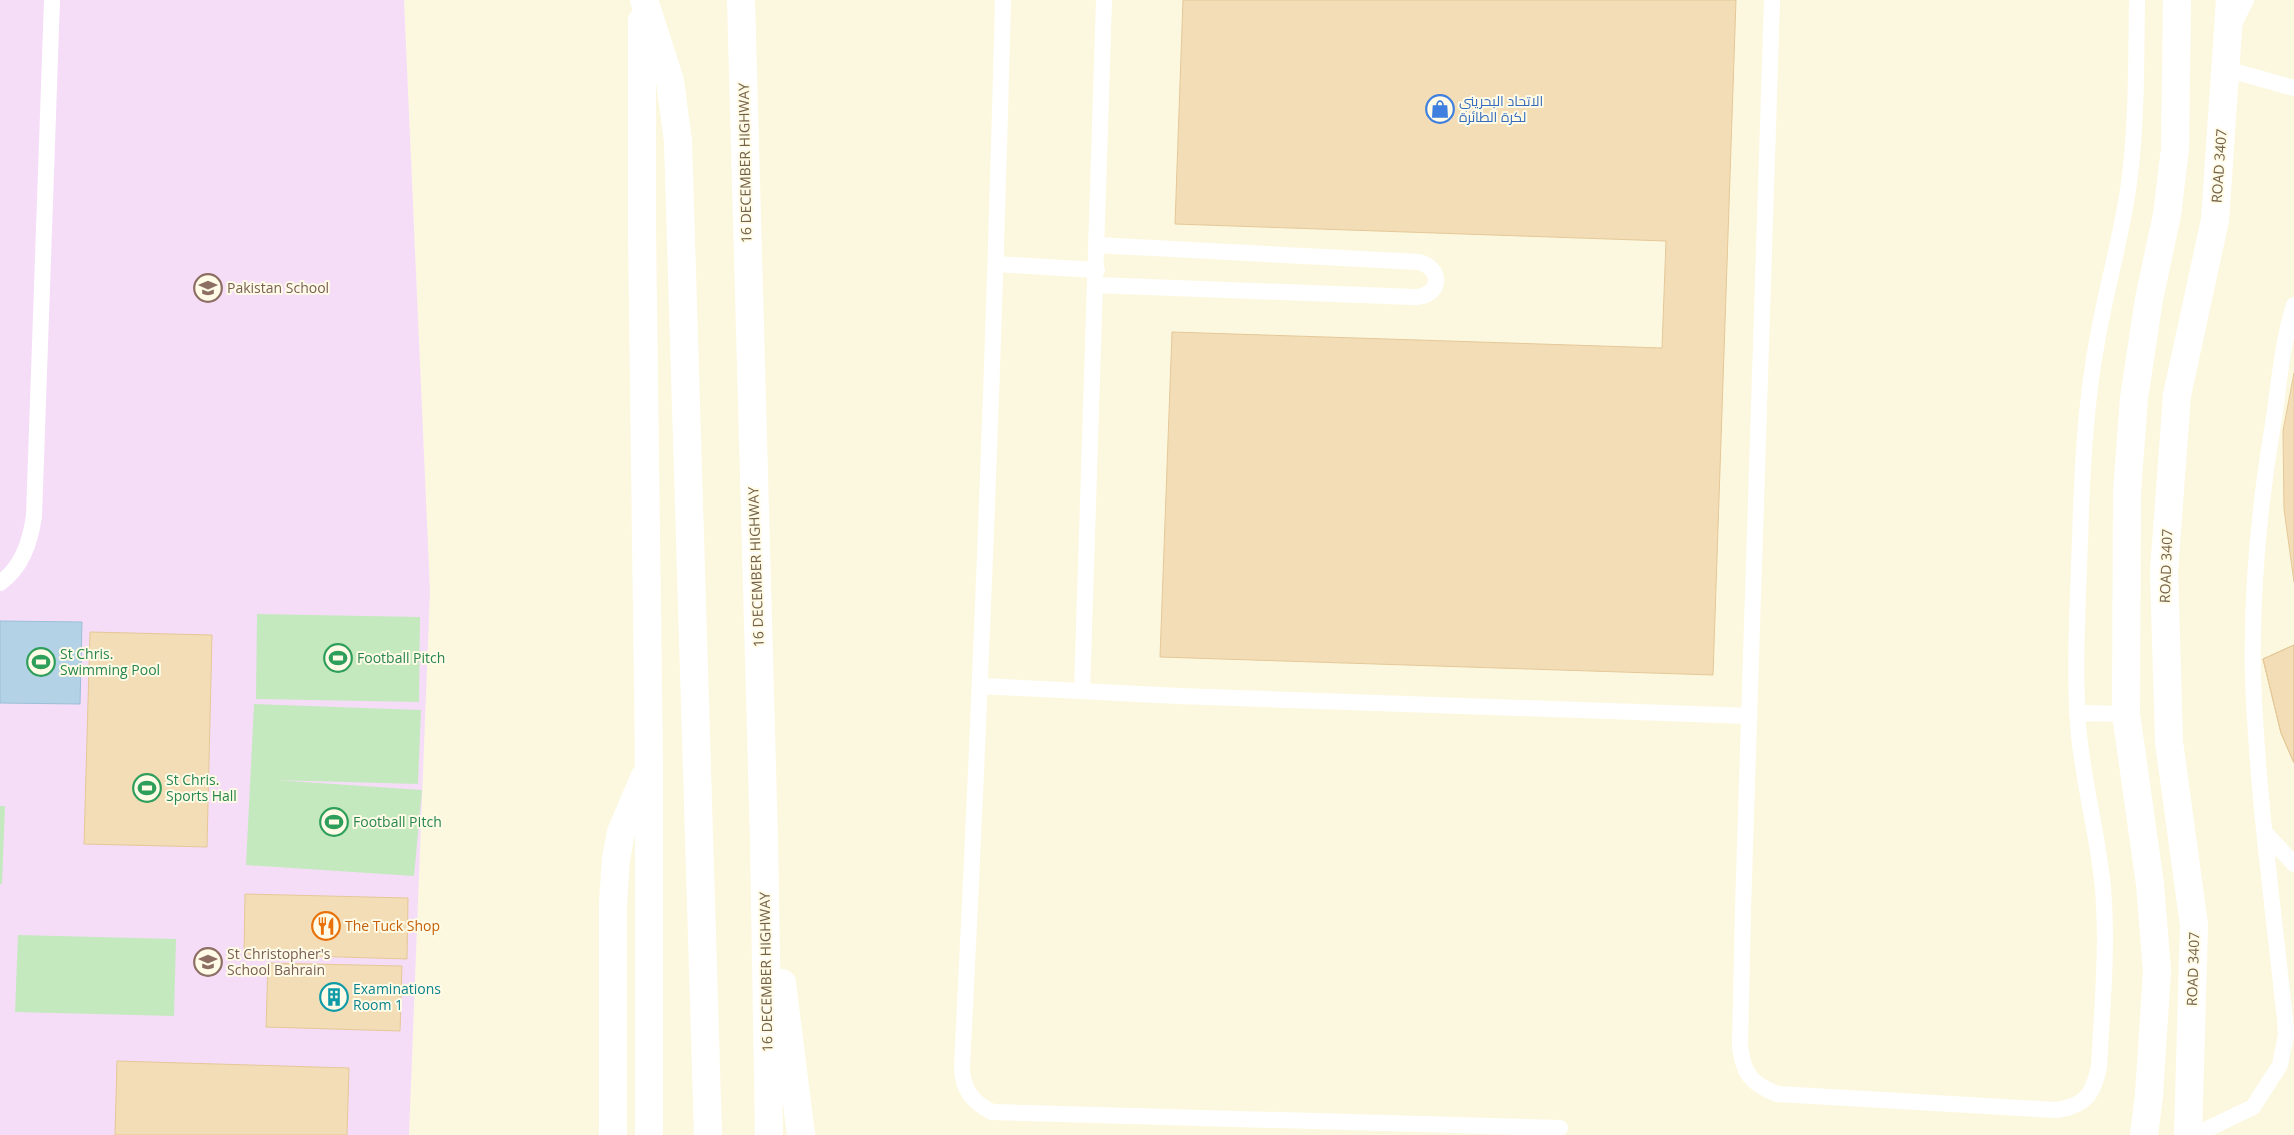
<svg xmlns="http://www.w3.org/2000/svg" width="2294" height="1135" viewBox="0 0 2294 1135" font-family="'Open Sans',Cairo,sans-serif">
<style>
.education{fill:#f5ddf8}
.green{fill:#c5e9be}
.water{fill:#b4d2e6;stroke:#9abfd7}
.building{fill:#f2ddb7;stroke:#e5c897}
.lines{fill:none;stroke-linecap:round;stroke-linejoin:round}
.service{stroke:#fff;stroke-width:16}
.minor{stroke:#fff;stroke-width:28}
.secondary{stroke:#fff;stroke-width:28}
.labels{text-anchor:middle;stroke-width:4;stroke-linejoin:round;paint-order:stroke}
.shop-label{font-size:14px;fill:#366cbe;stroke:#fffbe6;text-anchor:start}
.street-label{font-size:14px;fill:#736147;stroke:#fffbe6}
.education-label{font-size:14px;fill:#785e54;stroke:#fffbe6;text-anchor:start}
.leisure-label{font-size:14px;fill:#27864d;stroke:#fffbe6;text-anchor:start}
.food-label{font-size:14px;fill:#c56008;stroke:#fffbe6;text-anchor:start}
.culture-label{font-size:14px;fill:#0d838f;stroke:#fffbe6;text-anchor:start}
</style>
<rect width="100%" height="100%" fill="#fcf8e0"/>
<path class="education" d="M 0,0 L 404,0 L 430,591 L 409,1135 L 0,1135 Z"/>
<path class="green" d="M 257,614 L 420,617 L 419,702 L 256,699 Z
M 254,704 L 421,710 L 418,784 L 275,780 L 422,790 L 414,876 L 246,865 Z
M 0,806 L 5,806 L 2,884 L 0,884 Z
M 18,935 L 176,939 L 174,1016 L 15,1012 Z"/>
<path class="water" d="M 0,621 L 82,622 L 80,704 L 0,703 Z"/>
<path class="building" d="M 1183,0 L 1736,0 L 1713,675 L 1160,657 L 1172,332 L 1662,348 L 1666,241 L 1175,224 Z
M 2294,373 L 2294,582 L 2284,509 L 2283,431 Z
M 90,632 L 212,635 L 207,847 L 84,844 Z
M 2294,645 L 2294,763 L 2281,733 L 2263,659 Z
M 2294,645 L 2294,763 L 2281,733 L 2263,659 Z
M 245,894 L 408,898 L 407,959 L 244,954 Z
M 268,963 L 402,966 L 400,1031 L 266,1027 Z
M 117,1061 L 349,1068 L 347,1135 L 115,1135 Z"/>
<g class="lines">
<path class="service" d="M 1003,0 C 994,356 980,711 962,1066 C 962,1089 972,1102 992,1112 L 1560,1128
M 1772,0 L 1743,908 L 1740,1046 C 1743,1073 1751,1084 1777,1094 L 2056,1110 C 2085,1106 2093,1095 2099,1067 C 2102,1008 2108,948 2103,889 C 2098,833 2082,780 2078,724 C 2074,663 2078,601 2080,541 C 2082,472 2085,404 2098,336 C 2107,285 2122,235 2129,183 C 2137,123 2136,61 2137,0
M 2234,24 L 2246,0
M 2226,69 L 2294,88
M 997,264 L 1097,270
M 1096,285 L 1414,297 C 1441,297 1444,269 1419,262 L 1096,245
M 0,583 C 22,567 30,543 34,516 L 52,0
M 981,686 L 1179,696 L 1749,716
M 1082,691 L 1104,0
M 2077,713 L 2126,714
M 2266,834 L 2294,864
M 2195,1135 L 2253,1107 L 2280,1065 L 2286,1035 L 2285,1020 C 2273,906 2257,791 2253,677 C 2251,591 2259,508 2273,424 C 2279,385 2282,343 2294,305"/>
<path class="minor" d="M 2144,1135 L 2149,1095 L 2157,971 L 2150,884 L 2126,714 L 2127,492 L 2134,398 L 2149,299 L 2167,215 L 2175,149 L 2177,0
M 2188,1135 L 2194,925 L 2169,742 L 2164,571 L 2177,395 L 2215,220 L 2230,0"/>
<path class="secondary" d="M 644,0 L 670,81 L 678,141 L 708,1135
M 741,0 L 764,841 L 769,1135
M 642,21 L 642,231 L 649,765 L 649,1135
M 782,983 L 801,1135
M 613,1135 L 613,903 L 616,859 L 621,832 L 645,776"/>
</g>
<defs>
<symbol id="shop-ring" viewBox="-11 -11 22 22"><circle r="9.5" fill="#fffbe6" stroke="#3f7fe0" stroke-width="1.5"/><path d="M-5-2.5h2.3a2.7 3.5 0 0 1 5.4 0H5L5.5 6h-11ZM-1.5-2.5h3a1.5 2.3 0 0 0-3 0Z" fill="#3f7fe0"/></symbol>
<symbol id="school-ring" viewBox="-11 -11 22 22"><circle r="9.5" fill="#fffbe6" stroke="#8d6e63" stroke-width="1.5"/><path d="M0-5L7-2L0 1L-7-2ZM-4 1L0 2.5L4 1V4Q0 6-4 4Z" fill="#8d6e63"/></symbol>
<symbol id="stadium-ring" viewBox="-11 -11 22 22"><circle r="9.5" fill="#fffbe6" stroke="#2e9e5b" stroke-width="1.5"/><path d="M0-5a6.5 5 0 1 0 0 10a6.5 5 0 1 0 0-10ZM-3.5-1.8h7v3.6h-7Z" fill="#2e9e5b"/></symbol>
<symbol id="restaurant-ring" viewBox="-11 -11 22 22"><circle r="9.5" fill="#fffbe6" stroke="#e8710a" stroke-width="1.5"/><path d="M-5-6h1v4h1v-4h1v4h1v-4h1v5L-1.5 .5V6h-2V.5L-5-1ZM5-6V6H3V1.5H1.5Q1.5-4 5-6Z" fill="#e8710a"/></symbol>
<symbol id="building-ring" viewBox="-11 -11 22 22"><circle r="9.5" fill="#fffbe6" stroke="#0f9aa8" stroke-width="1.5"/><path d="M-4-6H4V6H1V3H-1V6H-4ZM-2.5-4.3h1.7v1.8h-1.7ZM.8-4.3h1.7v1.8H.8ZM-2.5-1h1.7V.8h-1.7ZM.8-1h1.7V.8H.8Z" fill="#0f9aa8"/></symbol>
</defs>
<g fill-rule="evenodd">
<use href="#shop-ring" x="1424" y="93" width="32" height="32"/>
<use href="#school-ring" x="192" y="272" width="32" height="32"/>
<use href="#stadium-ring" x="322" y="642" width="32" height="32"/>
<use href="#stadium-ring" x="25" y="646" width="32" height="32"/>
<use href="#stadium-ring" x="131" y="772" width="32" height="32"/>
<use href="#stadium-ring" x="318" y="806" width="32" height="32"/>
<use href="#restaurant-ring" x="310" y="910" width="32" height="32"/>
<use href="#school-ring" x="192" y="946" width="32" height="32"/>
<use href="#building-ring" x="318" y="981" width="32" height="32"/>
</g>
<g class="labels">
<g class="shop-label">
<text x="1459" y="106">الاتحاد البحريني<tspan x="1459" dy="16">لكرة الطائرة</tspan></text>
</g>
<g class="street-label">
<text transform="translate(745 163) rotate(-91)" y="5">16 DECEMBER HIGHWAY</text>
<text transform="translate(2219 166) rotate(-86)" y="5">ROAD 3407</text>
<text transform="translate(2166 566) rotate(-88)" y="5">ROAD 3407</text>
<text transform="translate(756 567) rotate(-92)" y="5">16 DECEMBER HIGHWAY</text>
<text transform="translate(2193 969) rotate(-88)" y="5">ROAD 3407</text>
<text transform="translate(766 972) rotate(-91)" y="5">16 DECEMBER HIGHWAY</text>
</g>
<g class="education-label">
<text x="227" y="293">Pakistan School</text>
<text x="227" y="959">St Christopher's<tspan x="227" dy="16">School Bahrain</tspan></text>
</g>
<g class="leisure-label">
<text x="60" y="659">St Chris.<tspan x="60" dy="16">Swimming Pool</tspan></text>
<text x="357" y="663">Football Pitch</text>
<text x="166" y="785">St Chris.<tspan x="166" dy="16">Sports Hall</tspan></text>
<text x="353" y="827">Football PItch</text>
</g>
<g class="food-label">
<text x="345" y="931">The Tuck Shop</text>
</g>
<g class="culture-label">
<text x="353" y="994">Examinations<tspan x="353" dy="16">Room 1</tspan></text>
</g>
</g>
</svg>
